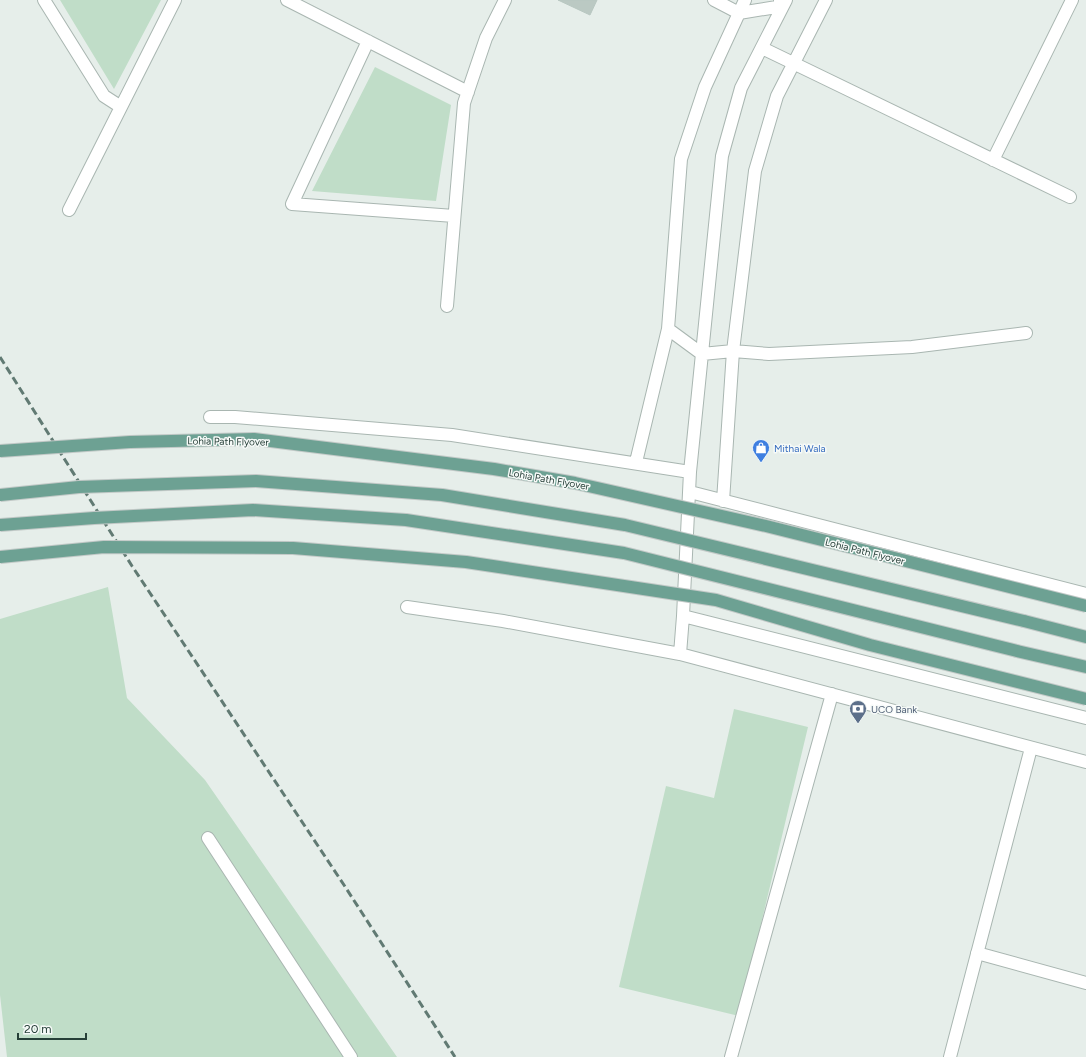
<svg xmlns="http://www.w3.org/2000/svg" width="1086" height="1057" viewBox="0 0 1086 1057" font-family="Figtree,sans-serif">
<style>
.green{fill:#c0ddc8}
.building{fill:#bbc9c3;stroke:#b8c7c1}
.lines{fill:none;stroke-linecap:round;stroke-linejoin:round}
.minor-casing{stroke:#a9b6b1;stroke-width:14}
.major-casing{stroke:#c2c9c7;stroke-width:14}
.minor{stroke:#fff;stroke-width:12}
.major{stroke:#6da193;stroke-width:12}
.rail{stroke:#617a73;stroke-width:3;stroke-dasharray:8 4;stroke-linecap:butt}
.major-bridge-casing{stroke:#c2c9c7;stroke-width:14;stroke-linecap:butt}
.major-bridge{stroke:#6da193;stroke-width:12}
.labels{text-anchor:middle;stroke-width:3;stroke-linejoin:round;paint-order:stroke}
.street-label{font-size:10px;fill:#263f38;stroke:#f6faf8}
.shop-label{font-size:10px;fill:#366cbe;stroke:#f6faf8;text-anchor:start}
.service-label{font-size:10px;fill:#4e5e75;stroke:#f6faf8;text-anchor:start}
</style>
<rect width="100%" height="100%" fill="#e6eeea"/>
<path class="green" d="M 60,0 L 161,0 L 114,89 Z
M 375,67 L 451,105 L 436,201 L 312,191 Z
M 108,587 L 127,698 L 205,780 L 397,1057 L 7,1057 L 0,995 L 0,619 Z
M 734,709 L 808,727 L 739,1016 L 619,987 L 666,786 L 714,798 Z"/>
<path class="building" d="M 558,0 L 597,0 L 590,15 Z"/>
<g class="lines">
<defs>
<path id="minor" d="M 44,0 L 104,96 L 121,107
M 287,0 L 468,92
M 714,0 L 739,13 L 783,6 L 780,1
M 745,0 L 705,87 L 681,159 L 668,329 L 702,354 L 733,351 L 755,171 L 777,96 L 826,0
M 368,41 L 292,204 L 454,216
M 762,48 L 1070,197
M 993,160 L 1072,0
M 69,210 L 175,0
M 447,306 L 464,103 L 486,38 L 505,0
M 210,417 L 235,417 L 452,435 L 690,472
M 636,462 L 668,329
M 690,492 L 1086,594
M 723,501 L 733,351 L 769,354 L 912,347 L 1026,333
M 407,607 L 503,621 L 680,654 L 1086,762
M 683,616 L 1086,718
M 680,654 L 683,616 L 690,472 L 722,156 L 741,88 L 786,0
M 208,838 L 351,1057
M 977,953 L 1086,983
M 731,1057 L 832,694
M 950,1057 L 1031,748"/>
<path id="major" d="M 1024,621 L 1086,637
M 1017,651 L 1086,667"/>
</defs>
<use href="#minor" class="minor-casing"/>
<use href="#major" class="major-casing"/>
<use href="#minor" class="minor"/>
<use href="#major" class="major"/>
<path class="rail" d="M 0,357 L 132,566 L 344,885 L 455,1057"/>
<defs>
<path id="major-bridge" d="M 0,451 L 130,442 L 254,439 L 494,469 L 575,483 L 766,526 L 1086,606
M 0,495 L 79,487 L 256,481 L 442,495 L 625,525 L 1024,621
M 0,525 L 94,518 L 253,510 L 406,520 L 624,553 L 1017,651
M 0,557 L 104,547 L 293,548 L 466,562 L 716,600 L 870,645 L 1086,699"/>
</defs>
<use href="#major-bridge" class="major-bridge-casing"/>
<use href="#major-bridge" class="major-bridge"/>
</g>
<defs>
<symbol id="shop-pin" viewBox="-11 -11 22 30"><path d="M0 17L-7.5 6A9.5 9.5 0 1 1 7.5 6Z" fill="#3f7fe0" stroke="#f6faf8"/><path d="M-5-2.5h2.3a2.7 3.5 0 0 1 5.4 0H5L5.5 6h-11ZM-1.5-2.5h3a1.5 2.3 0 0 0-3 0Z" fill="#fff"/></symbol>
<symbol id="bank-pin" viewBox="-11 -11 22 30"><path d="M0 17L-7.5 6A9.5 9.5 0 1 1 7.5 6Z" fill="#5c6f8a" stroke="#f6faf8"/><path d="M-6-4H6V4H-6ZM0-2.3a2.3 2.3 0 1 0 0 4.6a2.3 2.3 0 1 0 0-4.6Z" fill="#fff"/></symbol>
</defs>
<g fill-rule="evenodd">
<use href="#shop-pin" x="751" y="438" width="20" height="27"/>
<use href="#bank-pin" x="848" y="699" width="20" height="27"/>
</g>
<g class="labels">
<g class="street-label">
<text transform="translate(228 441) rotate(1)" y="4">Lohia Path Flyover</text>
<text transform="translate(549 479) rotate(10)" y="4">Lohia Path Flyover</text>
<text transform="translate(865 551) rotate(14)" y="4">Lohia Path Flyover</text>
</g>
<g class="shop-label">
<text x="774" y="452">Mithai Wala</text>
</g>
<g class="service-label">
<text x="871" y="713">UCO Bank</text>
</g>
</g>
<path d="M18 1033v6h68v-6" fill="none" stroke="#263f38" stroke-width="2"/>
<text x="24" y="1033" font-size="12" fill="#263f38" stroke="#f6faf8" stroke-width="3" paint-order="stroke">20 m</text>
</svg>
